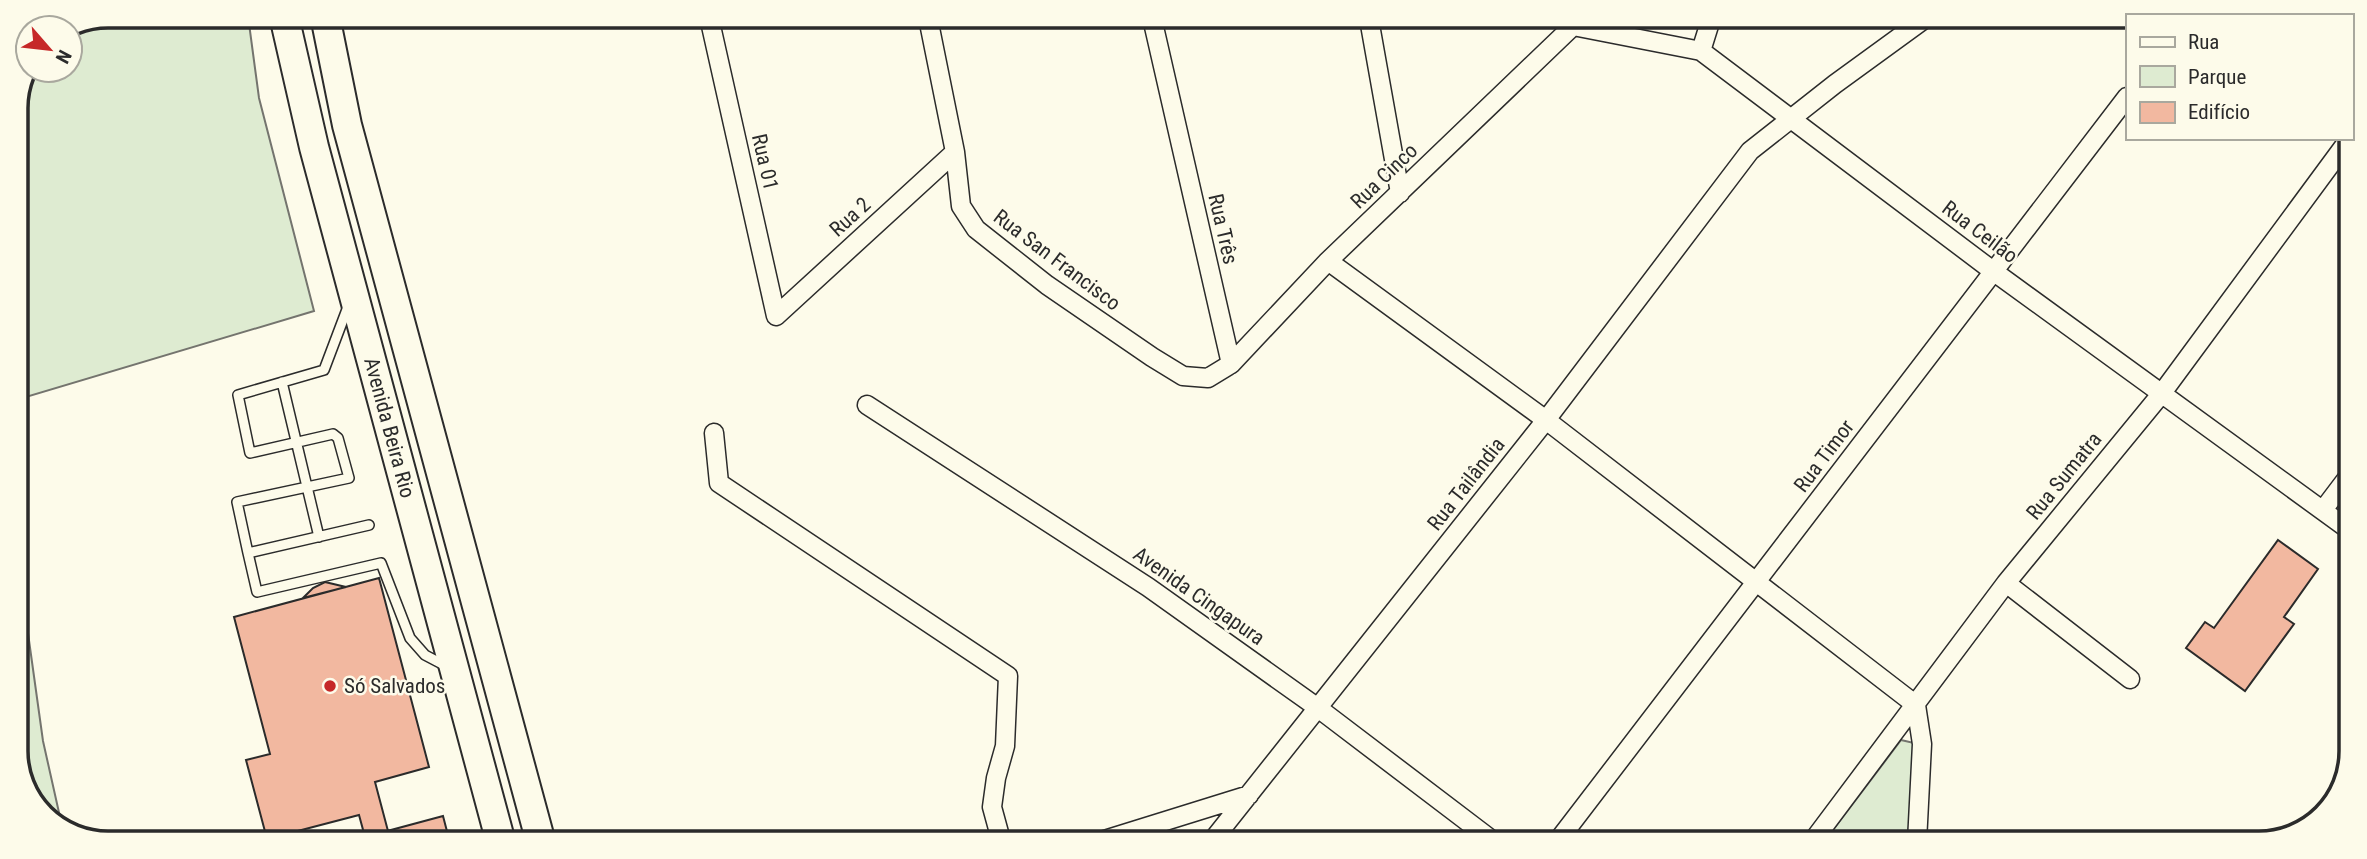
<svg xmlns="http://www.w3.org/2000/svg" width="2367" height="859" viewBox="0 0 2367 859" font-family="'Roboto Condensed',sans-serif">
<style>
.green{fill:#deebd1;stroke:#74746e;stroke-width:2}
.building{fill:#f2b8a0;stroke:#2b2b2b;stroke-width:2}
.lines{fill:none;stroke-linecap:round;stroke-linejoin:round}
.lane-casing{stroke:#2b2b2b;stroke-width:12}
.street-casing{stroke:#2b2b2b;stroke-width:21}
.primary-casing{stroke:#2b2b2b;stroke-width:32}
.lane{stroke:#fdfbea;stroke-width:9}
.street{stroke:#fdfbea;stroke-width:18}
.primary{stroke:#fdfbea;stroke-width:28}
.poi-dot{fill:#c62828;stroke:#fdfbea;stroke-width:2.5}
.labels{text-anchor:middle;stroke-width:5;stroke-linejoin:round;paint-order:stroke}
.street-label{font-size:21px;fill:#2b2b2b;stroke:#fdfbea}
.poi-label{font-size:21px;fill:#2b2b2b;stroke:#fdfbea;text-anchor:start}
.rim{fill:none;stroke:#2b2b2b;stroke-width:3.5}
</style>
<rect width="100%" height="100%" fill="#fdfbea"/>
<path class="green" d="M 108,16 L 248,16 L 259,98 L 314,311 L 16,400 L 16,103 L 31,70 L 70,70 L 70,32 Z
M 16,547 L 43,741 L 62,826 L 35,807 L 16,757 Z
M 1901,740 L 1914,743 L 1908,842 L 1824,842 Z"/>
<path class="building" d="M 2278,540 L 2318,569 L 2284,617 L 2294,624 L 2245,691 L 2186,648 L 2205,622 L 2214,628 Z
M 379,578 L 429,767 L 375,782 L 388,831 L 365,837 L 359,815 L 267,839 L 246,760 L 270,754 L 234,617 Z
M 325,582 L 346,587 L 303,598 L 313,588 Z
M 443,816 L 449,839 L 366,839 L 365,837 Z"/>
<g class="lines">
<defs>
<path id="lane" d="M 282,382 L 319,537
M 369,525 L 248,553 L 257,592 L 381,563 L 410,638 L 425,655 L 446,666
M 248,553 L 237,502 L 349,478 L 338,438 L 333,434 L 250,453 L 238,395 L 324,370 L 349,304"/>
<path id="street" d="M 709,17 L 776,316 L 955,152
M 928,18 L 955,152 L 961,206 L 976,229 L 1047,285 L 1152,357 L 1183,376 L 1208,378 L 1231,364 L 1152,18
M 1369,19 L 1400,193
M 1566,19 L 1573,26 L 1701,51 L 1993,271 L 2348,529
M 1701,51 L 1711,19
M 1328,261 L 1546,420 L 1916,705 L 1922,744 L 1917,842
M 1231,364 L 1328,261 L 1573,26
M 867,405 L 1148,587 L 1318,708 L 1493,841
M 714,433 L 719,483 L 1008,676 L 1005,746 L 996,778 L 992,807 L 1001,840
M 2323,510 L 2348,477
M 2006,583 L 2130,679
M 1101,841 L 1249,795
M 1212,841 L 1546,420 L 1750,151 L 1835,84 L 1923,20
M 1557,842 L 2127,97
M 1812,842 L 2006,583 L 2162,393 L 2350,138"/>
<g id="primary">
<path id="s1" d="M 284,16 L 314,147 L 500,839"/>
<path d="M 325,16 L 347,125 L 540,839"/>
</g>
</defs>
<use href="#lane" class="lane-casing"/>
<use href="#street" class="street-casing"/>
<use href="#primary" class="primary-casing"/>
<use href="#lane" class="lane"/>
<use href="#street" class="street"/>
<use href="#primary" class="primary"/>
</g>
<circle class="poi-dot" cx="330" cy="686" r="7"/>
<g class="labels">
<g class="street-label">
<text transform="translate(765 162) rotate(77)" y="7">Rua 01</text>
<text transform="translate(1384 176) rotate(-44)" y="7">Rua Cinco</text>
<text transform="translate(850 217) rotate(-42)" y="7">Rua 2</text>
<text transform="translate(1223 229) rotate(77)" y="7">Rua Três</text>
<text transform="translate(1980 232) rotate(37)" y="7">Rua Ceilão</text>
<text transform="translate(1057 260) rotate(37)" y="7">Rua San Francisco</text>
<text dy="7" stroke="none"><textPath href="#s1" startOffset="425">Avenida Beira Rio</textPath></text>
<text transform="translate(1824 456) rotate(-53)" y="7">Rua Timor</text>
<text transform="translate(2064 476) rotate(-51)" y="7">Rua Sumatra</text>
<text transform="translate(1466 484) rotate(-52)" y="7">Rua Tailândia</text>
<text transform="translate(1199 596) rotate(35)" y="7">Avenida Cingapura</text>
</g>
<g class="poi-label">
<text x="344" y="693">Só Salvados</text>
</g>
</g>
<path d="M0 0H2367V859H0ZM108 28H2259A80 80 0 0 1 2339 108V751A80 80 0 0 1 2259 831H108A80 80 0 0 1 28 751V108A80 80 0 0 1 108 28Z" fill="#fdfbea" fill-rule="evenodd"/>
<path class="rim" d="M108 28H2259A80 80 0 0 1 2339 108V751A80 80 0 0 1 2259 831H108A80 80 0 0 1 28 751V108A80 80 0 0 1 108 28Z"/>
<rect x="2126" y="14" width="228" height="126" fill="#fdfbea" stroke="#a9a89e" stroke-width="2"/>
<rect x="2140" y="37" width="35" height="10" fill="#fdfbea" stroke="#a9a89e" stroke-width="2"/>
<text x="2188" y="49" font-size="21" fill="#2b2b2b">Rua</text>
<rect x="2140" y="66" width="35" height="21" fill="#deebd1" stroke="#a9a89e" stroke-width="2"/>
<text x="2188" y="84" font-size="21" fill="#2b2b2b">Parque</text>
<rect x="2140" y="102" width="35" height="21" fill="#f2b8a0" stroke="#a9a89e" stroke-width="2"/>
<text x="2188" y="119" font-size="21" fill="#2b2b2b">Edifício</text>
<g transform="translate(49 49) rotate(118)"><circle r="33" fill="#fdfbea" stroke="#a9a89e" stroke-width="2"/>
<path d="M0-5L12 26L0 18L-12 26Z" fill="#c62828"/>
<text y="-10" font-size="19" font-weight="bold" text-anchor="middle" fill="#2b2b2b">N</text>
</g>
</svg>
